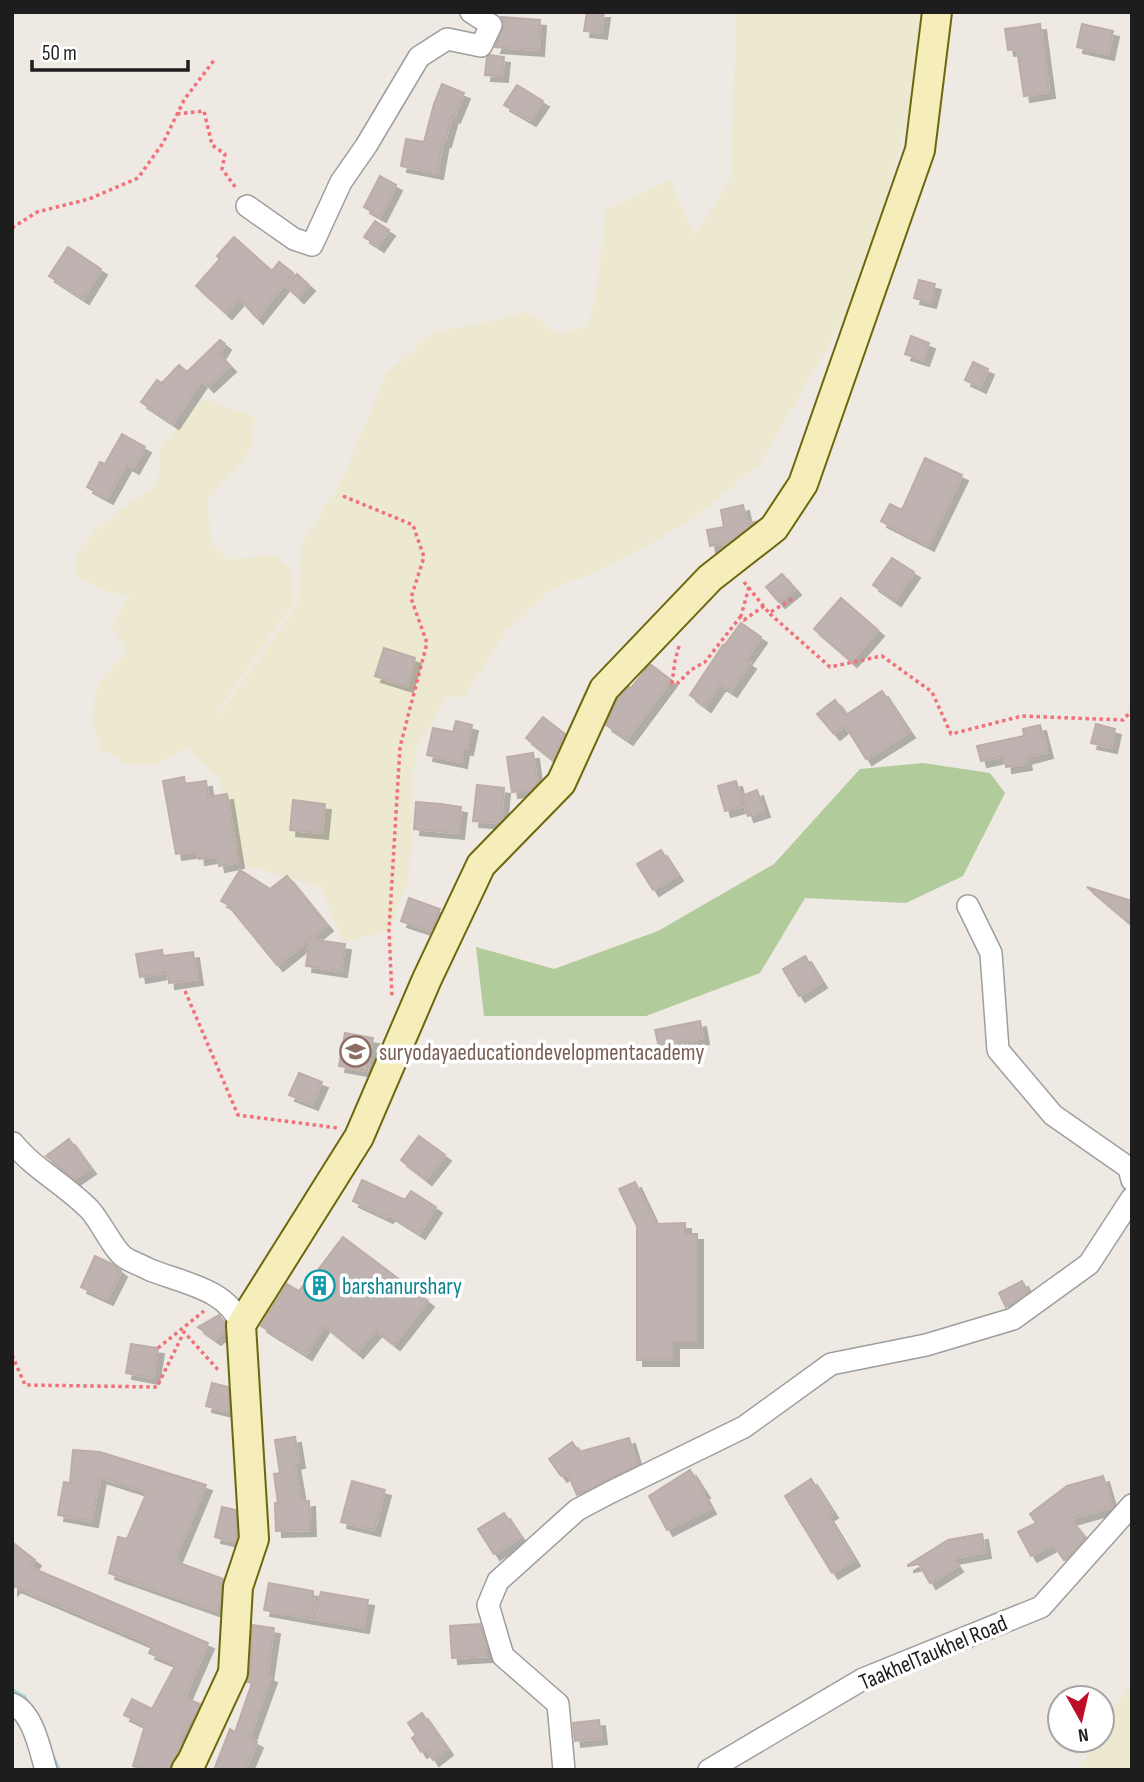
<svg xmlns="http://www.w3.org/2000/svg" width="1144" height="1782" viewBox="0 0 1144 1782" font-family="'Sofia Sans Condensed',sans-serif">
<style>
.farmland{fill:#ece9d0}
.forest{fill:#b1cb9a}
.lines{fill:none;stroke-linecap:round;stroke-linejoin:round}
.stream{stroke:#a6d6d9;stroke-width:6}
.building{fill:#beb3b0;stroke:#beada7;stroke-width:2;filter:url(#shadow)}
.street-casing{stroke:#9e9e9e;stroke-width:24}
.secondary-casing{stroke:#6d670b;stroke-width:32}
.path{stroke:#f17179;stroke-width:3.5;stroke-dasharray:3.5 3.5;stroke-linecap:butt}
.street{stroke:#fff;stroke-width:21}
.secondary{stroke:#f5eeba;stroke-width:28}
.labels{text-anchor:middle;stroke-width:7;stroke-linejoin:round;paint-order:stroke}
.education-label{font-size:23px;fill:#785e54;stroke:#fff;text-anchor:start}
.culture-label{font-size:23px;fill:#0d838f;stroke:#fff;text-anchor:start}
.street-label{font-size:23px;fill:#1d1d1d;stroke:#fff}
</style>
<defs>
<filter id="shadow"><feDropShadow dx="6" dy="6" stdDeviation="0" flood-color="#0004"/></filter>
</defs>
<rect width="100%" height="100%" fill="#eee9e3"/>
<path class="farmland" d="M 736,12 L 924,12 L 908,118 L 886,198 L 856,298 L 759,465 L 689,522 L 614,564 L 549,591 L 506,631 L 465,696 L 445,698 L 415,752 L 409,880 L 389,930 L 343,942 L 321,887 L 240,864 L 219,778 L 186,747 L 182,752 L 158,764 L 129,765 L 100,749 L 93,722 L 95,694 L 108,671 L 127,652 L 111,625 L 130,595 L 103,591 L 77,577 L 75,558 L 92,533 L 123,508 L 158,484 L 160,448 L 203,398 L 255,417 L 250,452 L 208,499 L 211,544 L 230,560 L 274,554 L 290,569 L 294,601 L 216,714 L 226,705 L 297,605 L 302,543 L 341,482 L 386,374 L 433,332 L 489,322 L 529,312 L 559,335 L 588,326 L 597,286 L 606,209 L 670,180 L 695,235 L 731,178 Z
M 1132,1687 L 1132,1770 L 1078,1770 L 1096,1740 L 1102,1740 L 1102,1730 L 1125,1690 Z"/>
<path class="forest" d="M 923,763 L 990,773 L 1005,793 L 963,876 L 906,903 L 805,898 L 760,973 L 646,1016 L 484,1016 L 476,947 L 554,969 L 658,931 L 774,864 L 860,769 Z"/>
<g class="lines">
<path class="stream" d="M 12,1691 L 24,1698 L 28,1706
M 52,1757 L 58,1770"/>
</g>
<path class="building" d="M 587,12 L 604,12 L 601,33 L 584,31 Z
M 501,17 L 540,20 L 538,50 L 495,47 L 504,25 Z
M 1040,24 L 1049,92 L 1024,96 L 1017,49 L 1008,50 L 1005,29 Z
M 1082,24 L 1113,31 L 1108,54 L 1077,47 Z
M 490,55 L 504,57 L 502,76 L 485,75 L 487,57 Z
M 442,84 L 464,93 L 454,117 L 452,116 L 445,141 L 443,140 L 437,173 L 401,166 L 406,139 L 424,142 L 434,104 Z
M 517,85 L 543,101 L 530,120 L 504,105 Z
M 380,176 L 396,185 L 380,216 L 364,207 Z
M 375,221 L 389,230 L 378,246 L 364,237 Z
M 234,237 L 272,271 L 279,262 L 293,273 L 257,318 L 239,298 L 226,313 L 196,286 L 220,259 L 217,256 Z
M 68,247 L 101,269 L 83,298 L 49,276 Z
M 297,274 L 309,285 L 298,297 L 286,286 Z
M 919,280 L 935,284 L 930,302 L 914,298 Z
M 911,336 L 929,343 L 923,360 L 905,354 Z
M 220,340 L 225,344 L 219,354 L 230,366 L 208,386 L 202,380 L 173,423 L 141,402 L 157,380 L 162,383 L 179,365 L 187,372 Z
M 973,362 L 988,369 L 980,387 L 965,380 Z
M 122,434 L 145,447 L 133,468 L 126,464 L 107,498 L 87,487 L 100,462 L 105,464 Z
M 925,458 L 962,475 L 928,545 L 881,521 L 890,504 L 902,510 Z
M 743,505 L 747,523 L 755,522 L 730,542 L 710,546 L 707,530 L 724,527 L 721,510 Z
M 892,558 L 914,572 L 895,600 L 873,585 Z
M 782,574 L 795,589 L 779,602 L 766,587 Z
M 841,598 L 878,630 L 851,661 L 814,629 Z
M 741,623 L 761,637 L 745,660 L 750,663 L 731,691 L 720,684 L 705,706 L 690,695 L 723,645 L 724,646 Z
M 384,648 L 415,658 L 407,686 L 375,676 Z
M 650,664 L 671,680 L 627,739 L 606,725 L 618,698 L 629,687 L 631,688 Z
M 882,691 L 909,732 L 866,759 L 845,725 L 834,734 L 817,714 L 835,700 L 846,715 Z
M 543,717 L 565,734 L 552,759 L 526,738 Z
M 456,721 L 472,725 L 467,749 L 463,749 L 461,762 L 427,755 L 433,728 L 453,732 Z
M 1096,724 L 1115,729 L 1111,747 L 1091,743 Z
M 1040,725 L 1047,752 L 1025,758 L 1026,764 L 1006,767 L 1005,756 L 981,761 L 977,746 L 1024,736 L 1023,729 Z
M 533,753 L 537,784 L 532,789 L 512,792 L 507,757 Z
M 184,777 L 185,784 L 206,781 L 208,797 L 227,794 L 238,862 L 219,866 L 217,856 L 199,859 L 198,851 L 176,854 L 163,781 Z
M 736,781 L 743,806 L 725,811 L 718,786 Z
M 477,785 L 504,788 L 501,821 L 499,823 L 473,821 Z
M 757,790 L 764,811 L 748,816 L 741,796 Z
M 293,800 L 325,804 L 322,833 L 290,830 Z
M 416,802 L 441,804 L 461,807 L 458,833 L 414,829 Z
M 661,850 L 677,875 L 653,890 L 637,864 Z
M 240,870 L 270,889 L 287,876 L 327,925 L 277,965 L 228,905 L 221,901 Z
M 1087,887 L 1132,901 L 1132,925 Z
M 409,898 L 440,909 L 431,931 L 401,921 Z
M 310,939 L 345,944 L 341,971 L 306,966 Z
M 162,950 L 163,956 L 193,952 L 197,979 L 169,983 L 168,972 L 140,977 L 136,954 Z
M 805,956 L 821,982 L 799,996 L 783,969 Z
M 700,1021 L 703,1038 L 659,1047 L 655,1030 Z
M 345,1033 L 373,1038 L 367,1071 L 339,1066 Z
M 299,1073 L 322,1082 L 312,1104 L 289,1095 Z
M 419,1136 L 445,1155 L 426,1179 L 401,1160 Z
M 69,1139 L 90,1168 L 74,1179 L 46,1156 Z
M 362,1180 L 405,1200 L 411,1191 L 436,1207 L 419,1233 L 389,1214 L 387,1217 L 353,1201 Z
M 635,1182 L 655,1224 L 685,1223 L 685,1234 L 697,1234 L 697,1342 L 673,1342 L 673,1360 L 637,1360 L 637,1226 L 619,1189 Z
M 343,1237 L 428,1301 L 394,1344 L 376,1330 L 357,1352 L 324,1325 L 306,1354 L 261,1326 L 287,1284 L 299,1291 L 313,1273 L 315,1274 Z
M 95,1256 L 112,1264 L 121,1271 L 107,1299 L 81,1287 Z
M 1022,1281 L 1028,1292 L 1006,1307 L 999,1293 Z
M 219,1315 L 225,1323 L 225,1331 L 215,1339 L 198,1327 Z
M 131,1344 L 158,1348 L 153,1378 L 126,1373 Z
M 212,1383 L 228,1387 L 230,1412 L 206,1406 Z
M 295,1437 L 299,1462 L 294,1463 L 301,1502 L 309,1501 L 310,1530 L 276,1531 L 275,1503 L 278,1503 L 274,1474 L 280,1473 L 275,1440 Z
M 629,1438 L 637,1465 L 577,1495 L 567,1472 L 561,1476 L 549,1459 L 572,1442 L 579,1452 Z
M 73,1450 L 100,1452 L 206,1485 L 174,1561 L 223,1579 L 221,1600 L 216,1611 L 109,1573 L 118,1537 L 127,1539 L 147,1492 L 100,1477 L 92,1521 L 58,1515 L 64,1482 L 70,1483 Z
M 690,1470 L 704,1492 L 702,1493 L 710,1508 L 667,1530 L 649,1496 Z
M 1103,1476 L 1112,1507 L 1070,1519 L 1085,1538 L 1069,1556 L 1064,1560 L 1053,1544 L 1031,1556 L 1018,1532 L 1036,1523 L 1030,1514 L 1067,1486 Z
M 811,1479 L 832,1512 L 827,1515 L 854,1560 L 832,1573 L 785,1496 Z
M 352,1481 L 385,1490 L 374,1530 L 341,1522 Z
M 222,1507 L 236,1510 L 237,1535 L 236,1542 L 215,1537 Z
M 504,1513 L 520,1537 L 494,1554 L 478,1529 Z
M 982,1534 L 985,1552 L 952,1558 L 957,1566 L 930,1583 L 919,1564 L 908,1566 L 908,1565 L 948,1540 Z
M 12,1542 L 35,1560 L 30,1567 L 208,1643 L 184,1698 L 200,1704 L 193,1719 L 190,1718 L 181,1737 L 176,1756 L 169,1770 L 146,1770 L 133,1766 L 145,1725 L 124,1715 L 132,1699 L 152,1709 L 176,1664 L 149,1653 L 153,1645 L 15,1586 L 12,1589 Z
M 269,1583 L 313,1591 L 314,1619 L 264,1610 Z
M 321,1592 L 368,1600 L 363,1627 L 314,1619 Z
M 480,1624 L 485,1641 L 486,1656 L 452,1658 L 450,1626 Z
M 252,1625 L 274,1628 L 267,1675 L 271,1677 L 249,1738 L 257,1742 L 245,1770 L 214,1770 L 230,1729 L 235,1732 L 252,1683 L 247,1682 L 250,1674 Z
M 422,1713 L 447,1749 L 433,1760 L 426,1749 L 421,1752 L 412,1738 L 416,1735 L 408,1723 Z
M 599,1720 L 601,1738 L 575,1741 L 573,1723 Z"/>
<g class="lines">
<defs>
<path id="street" d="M 247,206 L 294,239 L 312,245 L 341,182 L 366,146 L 419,57 L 447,39 L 481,46 L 491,25 L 471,12
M 968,906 L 991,953 L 998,1050 L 1053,1115 L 1129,1168 L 1132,1180
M 13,1143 C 35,1170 66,1185 90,1210 C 101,1222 113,1249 124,1257 C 131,1262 141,1265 148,1269 C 181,1283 227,1288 241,1325
M 12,1704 C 33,1712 40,1750 46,1770
M 564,1770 L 558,1704 L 503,1656 L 488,1605 L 498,1581 L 577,1510 L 609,1493 L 744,1427 L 831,1364 L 926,1345 L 1013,1319 L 1089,1264 L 1132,1198
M 709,1770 L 863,1679 L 1041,1607 L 1132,1505"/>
<path id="secondary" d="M 186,1770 L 192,1761 L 233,1673 L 238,1587 L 254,1539 L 241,1325 L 359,1137 L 427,979 L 481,865 L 561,783 L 604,689 L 710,578 L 774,528 L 803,484 L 920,150 L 937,12"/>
</defs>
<use href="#street" class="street-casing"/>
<use href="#secondary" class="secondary-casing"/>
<path class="path" d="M 177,114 L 204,111 L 212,145 L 225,154 L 222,169 L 236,188
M 12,228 L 37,212 L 89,199 L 138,178 L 163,143 L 184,100 L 215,59
M 343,496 L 413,525 L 424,557 L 411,598 L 427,643 L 400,747 L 389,930 L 392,997
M 744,582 L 769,613
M 749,587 L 741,616 L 744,620 L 764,606
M 792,599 L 769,613 L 830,667 L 882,656 L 932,692 L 951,734 L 1022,716 L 1123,720 L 1132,710
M 679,646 L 675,661 L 672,683 L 678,683 L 691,670 L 705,662 L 741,616
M 185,991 L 238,1115 L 338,1128
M 158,1348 L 204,1311
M 12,1355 L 25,1385 L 157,1387 L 184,1332 L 220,1372"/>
<use href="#street" class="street"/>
<use href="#secondary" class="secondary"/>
</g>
<defs>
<symbol id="school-ring" viewBox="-11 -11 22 22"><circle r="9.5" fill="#fff" stroke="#8d6e63" stroke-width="1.5"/><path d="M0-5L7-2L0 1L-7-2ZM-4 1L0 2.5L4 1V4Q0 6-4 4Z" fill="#8d6e63"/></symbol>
<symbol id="building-ring" viewBox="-11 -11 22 22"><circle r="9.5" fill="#fff" stroke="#0f9aa8" stroke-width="1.5"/><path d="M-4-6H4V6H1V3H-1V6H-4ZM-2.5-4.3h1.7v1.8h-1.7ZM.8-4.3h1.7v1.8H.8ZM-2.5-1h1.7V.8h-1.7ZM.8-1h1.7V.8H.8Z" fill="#0f9aa8"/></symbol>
</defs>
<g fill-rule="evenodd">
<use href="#school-ring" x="338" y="1034" width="35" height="35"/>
<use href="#building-ring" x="302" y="1268" width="35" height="35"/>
</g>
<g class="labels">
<g class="education-label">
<text x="379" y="1060">suryodayaeducationdevelopmentacademy</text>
</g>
<g class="culture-label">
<text x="342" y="1294">barshanurshary</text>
</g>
<g class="street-label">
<text transform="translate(933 1652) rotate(-23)" y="8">TaakhelTaukhel Road</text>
</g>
</g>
<rect width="1144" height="1782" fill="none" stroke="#1d1d1d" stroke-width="28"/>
<g transform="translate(1081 1719) rotate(172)"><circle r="33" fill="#ffffff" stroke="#a5a5a5" stroke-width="2"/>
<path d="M0-5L12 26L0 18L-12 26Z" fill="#bf0c29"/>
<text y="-10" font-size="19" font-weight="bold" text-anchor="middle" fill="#1d1d1d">N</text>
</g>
<path d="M32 60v10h156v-10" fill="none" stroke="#1d1d1d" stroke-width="3.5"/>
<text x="42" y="60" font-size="21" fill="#1d1d1d" stroke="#ffffff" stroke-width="5" paint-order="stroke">50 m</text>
</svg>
